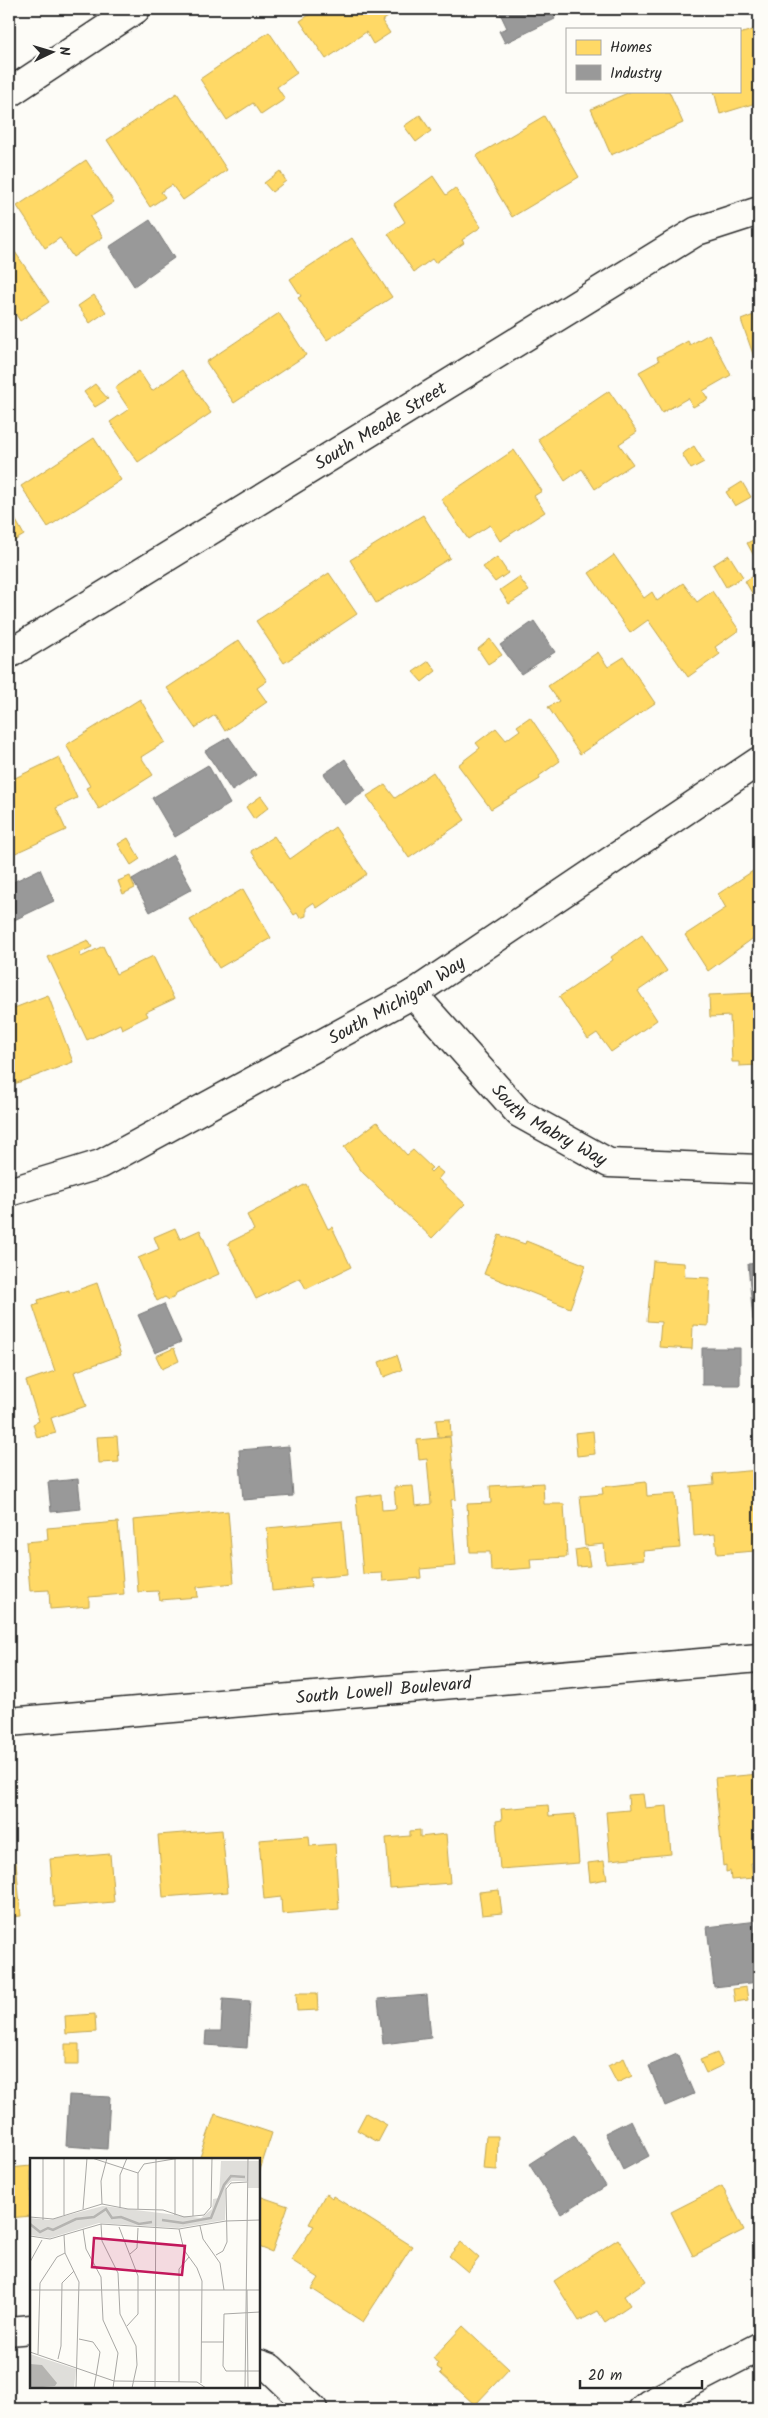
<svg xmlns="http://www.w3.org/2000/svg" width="768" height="2418" viewBox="0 0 768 2418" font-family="Kalam,sans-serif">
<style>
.homes{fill:#ffd966;stroke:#bfa554}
.industry{fill:#999;stroke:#787878}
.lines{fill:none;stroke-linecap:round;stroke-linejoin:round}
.minor-casing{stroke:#2b2b2b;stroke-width:31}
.tertiary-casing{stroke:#2b2b2b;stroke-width:31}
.minor{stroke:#fdfcf7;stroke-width:28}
.tertiary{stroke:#fdfcf7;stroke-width:28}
.labels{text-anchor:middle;stroke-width:5;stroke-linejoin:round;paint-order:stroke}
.street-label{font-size:18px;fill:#2b2b2b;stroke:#fdfcf7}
.inset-river{fill:none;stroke:#b5b4b1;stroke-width:2.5}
.inset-road{fill:none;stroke:#a9a8a5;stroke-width:1}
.view{fill:#c2185b;fill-opacity:0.15;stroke:#c2185b;stroke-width:2.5}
.inset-edge{fill:none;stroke:#2b2b2b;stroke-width:2.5}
</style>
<rect width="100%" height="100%" fill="#fdfcf7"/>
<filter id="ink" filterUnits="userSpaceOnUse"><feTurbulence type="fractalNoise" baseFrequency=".02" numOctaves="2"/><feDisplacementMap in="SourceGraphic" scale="10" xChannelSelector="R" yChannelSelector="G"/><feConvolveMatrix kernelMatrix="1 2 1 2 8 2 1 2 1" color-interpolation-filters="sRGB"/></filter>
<g filter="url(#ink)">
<path class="homes" d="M 318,9 L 387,9 L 391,15 L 382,21 L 390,33 L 373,44 L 366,32 L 326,59 L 300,21 Z
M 759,28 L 759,102 L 720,114 L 714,91 L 739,91 L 739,34 Z
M 269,32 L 297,73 L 277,87 L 285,99 L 261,115 L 253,103 L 227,120 L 200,79 Z
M 632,91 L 669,91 L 683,123 L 611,155 L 591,109 Z
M 177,93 L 227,170 L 183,200 L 172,185 L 161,192 L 165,197 L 150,207 L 107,140 Z
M 420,115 L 431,131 L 416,142 L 404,126 Z
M 544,116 L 579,177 L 512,217 L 476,156 Z
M 86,160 L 114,202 L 90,217 L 103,237 L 73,257 L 60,238 L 45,248 L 17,206 Z
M 280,171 L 286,181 L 272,192 L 264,183 Z
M 433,176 L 446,195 L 455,188 L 481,227 L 462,240 L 464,243 L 435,263 L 432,259 L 414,272 L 388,234 L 405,222 L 394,204 Z
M 352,238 L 392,297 L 327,340 L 298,298 L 301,296 L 290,279 Z
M 9,243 L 49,302 L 20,321 L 11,307 L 9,308 Z
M 94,295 L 106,312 L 90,323 L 78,306 Z
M 279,313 L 306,355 L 234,403 L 206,362 Z
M 759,313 L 759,371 L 741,320 Z
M 709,334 L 731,375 L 703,391 L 708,399 L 693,407 L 688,398 L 662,413 L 639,372 L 659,361 L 657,357 L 679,346 L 688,341 L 690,345 Z
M 182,370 L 211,413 L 138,462 L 110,422 L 129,409 L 115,388 L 139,371 L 152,391 Z
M 95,384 L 108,399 L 95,407 L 84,392 Z
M 609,391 L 637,432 L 619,444 L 633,464 L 595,489 L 582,469 L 565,481 L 538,439 Z
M 94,438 L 121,480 L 48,527 L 21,486 Z
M 694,446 L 704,462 L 691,469 L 682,454 Z
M 514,450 L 542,491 L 534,496 L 545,512 L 500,541 L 490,525 L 468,539 L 441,499 Z
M 742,482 L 751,497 L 735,506 L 726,492 Z
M 9,508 L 24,535 L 9,544 Z
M 423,515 L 450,558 L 376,603 L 350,560 Z
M 759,537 L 759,565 L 747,543 Z
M 614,555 L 644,598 L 652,592 L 657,601 L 683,583 L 697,602 L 712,591 L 739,630 L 715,647 L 720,654 L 688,677 L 648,620 L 630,633 L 589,573 Z
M 729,555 L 743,577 L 726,587 L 713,565 Z
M 497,557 L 508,573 L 495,582 L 483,567 Z
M 329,573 L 357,614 L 284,663 L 256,621 Z
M 759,573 L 759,605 L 745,581 Z
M 519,577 L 529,591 L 509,604 L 500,590 Z
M 490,639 L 502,655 L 488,664 L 478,649 Z
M 239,640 L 267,681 L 257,688 L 267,702 L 225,731 L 215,715 L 195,728 L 167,688 Z
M 598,652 L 608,667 L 624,657 L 655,703 L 580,754 L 548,707 L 559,701 L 548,686 Z
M 429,661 L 436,671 L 422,682 L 413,672 Z
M 140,699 L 165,742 L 141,757 L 153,775 L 99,809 L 86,788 L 90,786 L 66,745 Z
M 530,717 L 560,761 L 539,776 L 540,779 L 491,809 L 458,765 L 480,748 L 476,743 L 496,728 L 506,740 L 520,730 L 517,726 Z
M 59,757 L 77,798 L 56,808 L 66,830 L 11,855 L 9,849 L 9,766 L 15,778 Z
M 433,772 L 465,820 L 409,858 L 367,796 L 385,785 L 395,798 Z
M 261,796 L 269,807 L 254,819 L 246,807 Z
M 335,827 L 367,874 L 317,908 L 313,903 L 310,905 L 306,908 L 306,916 L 300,918 L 297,913 L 294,915 L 251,851 L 274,836 L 290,859 Z
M 128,838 L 140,859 L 131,865 L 118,844 Z
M 759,867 L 759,934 L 708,971 L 685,935 L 726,908 L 718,894 Z
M 130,876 L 135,888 L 123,894 L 118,881 Z
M 243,889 L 271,938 L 219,968 L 190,920 Z
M 642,935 L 667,971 L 638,991 L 657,1020 L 611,1052 L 597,1033 L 588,1039 L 559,997 L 613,960 L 611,957 Z
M 88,940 L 92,947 L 79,953 L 81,957 L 103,946 L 116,974 L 153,956 L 174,999 L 146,1012 L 148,1016 L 122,1029 L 120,1024 L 87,1040 L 48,957 Z
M 754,993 L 755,1014 L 759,1014 L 759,1065 L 739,1066 L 739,1062 L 732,1062 L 730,1016 L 710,1017 L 709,995 Z
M 48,995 L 73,1062 L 9,1086 L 9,1010 Z
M 377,1122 L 407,1155 L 413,1150 L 432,1168 L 429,1170 L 431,1172 L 436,1167 L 443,1173 L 438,1179 L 465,1204 L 432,1238 L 363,1173 L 344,1147 Z
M 306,1184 L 328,1229 L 332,1227 L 351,1267 L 306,1289 L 300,1278 L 256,1299 L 228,1243 L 254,1230 L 247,1215 Z
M 175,1228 L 180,1239 L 200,1230 L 219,1274 L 176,1293 L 175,1297 L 169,1300 L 165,1297 L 157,1301 L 138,1258 L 159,1249 L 154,1237 Z
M 499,1235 L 525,1244 L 526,1241 L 586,1265 L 570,1308 L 484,1274 Z
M 653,1261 L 684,1263 L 685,1277 L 710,1278 L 708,1326 L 693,1325 L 692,1349 L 659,1347 L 661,1322 L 647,1321 Z
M 97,1283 L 121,1355 L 74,1372 L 86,1406 L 51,1418 L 56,1433 L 37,1438 L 33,1424 L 39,1421 L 26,1381 L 55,1371 L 33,1306 L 39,1304 L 38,1300 L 69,1290 L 69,1293 Z
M 174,1348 L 179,1361 L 162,1369 L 156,1356 Z
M 397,1355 L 402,1370 L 384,1377 L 379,1362 Z
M 450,1419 L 451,1436 L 438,1437 L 436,1420 Z
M 593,1431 L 595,1454 L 577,1456 L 575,1433 Z
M 117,1436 L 119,1462 L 99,1463 L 97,1437 Z
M 450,1437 L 456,1499 L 451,1500 L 456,1566 L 420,1569 L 421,1578 L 383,1581 L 382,1573 L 363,1574 L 356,1497 L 381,1494 L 382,1510 L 396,1509 L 394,1487 L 413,1486 L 415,1506 L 431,1504 L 427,1459 L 419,1460 L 417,1440 Z
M 759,1470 L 759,1542 L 755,1542 L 755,1551 L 717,1554 L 715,1534 L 694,1536 L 691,1486 L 714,1484 L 713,1474 Z
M 646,1482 L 647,1496 L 675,1494 L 680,1548 L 643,1551 L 644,1560 L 606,1564 L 604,1544 L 585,1546 L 580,1496 L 603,1494 L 602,1487 Z
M 543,1483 L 544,1504 L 564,1504 L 567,1557 L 530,1559 L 531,1568 L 491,1571 L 490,1552 L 470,1552 L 467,1504 L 491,1503 L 490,1486 Z
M 228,1511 L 234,1583 L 197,1587 L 198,1597 L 160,1600 L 158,1591 L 138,1592 L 133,1520 Z
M 342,1521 L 347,1575 L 310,1578 L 311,1587 L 272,1591 L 267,1528 Z
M 118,1522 L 124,1594 L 89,1597 L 89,1606 L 50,1609 L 49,1590 L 30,1591 L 26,1542 L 48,1540 L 47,1528 Z
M 587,1548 L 590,1566 L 577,1567 L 575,1550 Z
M 9,1578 L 11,1604 L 9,1604 Z
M 759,1774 L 759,1863 L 751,1863 L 753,1878 L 731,1880 L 730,1871 L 726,1872 L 726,1865 L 723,1866 L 715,1778 Z
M 643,1794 L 645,1808 L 667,1806 L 671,1854 L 610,1860 L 606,1812 L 629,1810 L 628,1795 Z
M 548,1805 L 549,1816 L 575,1814 L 579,1863 L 500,1869 L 496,1821 L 502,1820 L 501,1809 Z
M 222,1830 L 228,1892 L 163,1897 L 158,1835 Z
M 420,1830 L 420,1837 L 446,1834 L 450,1883 L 390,1888 L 386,1838 L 410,1836 L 410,1831 Z
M 309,1836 L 310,1846 L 335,1844 L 339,1909 L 282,1914 L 281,1897 L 264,1899 L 259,1840 Z
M 110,1854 L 114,1902 L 54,1907 L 50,1859 Z
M 604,1861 L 607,1879 L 590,1882 L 588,1863 Z
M 16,1862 L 21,1916 L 9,1917 L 9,1863 Z
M 499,1890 L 502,1913 L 482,1915 L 479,1892 Z
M 746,1987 L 748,2000 L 735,2002 L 733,1989 Z
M 296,1993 L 317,1993 L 318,2010 L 297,2011 Z
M 95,2014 L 96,2032 L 66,2034 L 65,2016 Z
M 65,2044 L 79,2044 L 79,2065 L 65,2065 Z
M 717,2053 L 723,2065 L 706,2073 L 700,2060 Z
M 624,2058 L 632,2076 L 617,2083 L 608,2066 Z
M 366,2113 L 387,2125 L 378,2142 L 357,2130 Z
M 215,2114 L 272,2133 L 259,2173 L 259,2159 L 205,2159 L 200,2157 Z
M 486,2136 L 498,2136 L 497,2170 L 483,2169 Z
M 31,2166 L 31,2216 L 9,2218 L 9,2168 Z
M 722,2186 L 744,2230 L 693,2256 L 671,2212 Z
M 326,2193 L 332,2198 L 333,2196 L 412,2246 L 363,2322 L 312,2289 L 319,2278 L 291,2260 L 314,2226 L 309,2224 Z
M 259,2196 L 288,2206 L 272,2252 L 259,2247 Z
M 618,2239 L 646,2281 L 624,2296 L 630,2305 L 605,2322 L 598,2311 L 579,2321 L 554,2281 Z
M 461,2242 L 479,2258 L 468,2272 L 449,2256 Z
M 463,2326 L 509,2369 L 475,2405 L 440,2373 L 442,2371 L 437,2367 L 438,2364 L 433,2358 Z"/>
<path class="industry" d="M 498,9 L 549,9 L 555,19 L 505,43 L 499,31 L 507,28 Z
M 150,220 L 174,258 L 134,286 L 109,247 Z
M 534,621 L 555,652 L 521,674 L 500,645 Z
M 229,737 L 256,775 L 232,791 L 205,751 Z
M 345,759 L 366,791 L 345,805 L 324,774 Z
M 208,765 L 230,804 L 175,837 L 152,798 Z
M 173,855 L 192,889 L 150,912 L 132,879 Z
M 40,869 L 54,901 L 10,922 L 9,884 Z
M 759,1263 L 759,1320 L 753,1320 L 748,1264 Z
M 164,1304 L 181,1342 L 155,1353 L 138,1315 Z
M 702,1348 L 740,1348 L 740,1385 L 702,1385 Z
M 289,1446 L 293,1496 L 243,1500 L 239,1450 Z
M 78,1479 L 81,1509 L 51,1512 L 48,1482 Z
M 758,1921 L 759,1982 L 714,1987 L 707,1927 Z
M 427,1995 L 431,2038 L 383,2044 L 378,1999 Z
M 223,1999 L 250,2001 L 247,2048 L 205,2045 L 206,2031 L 221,2031 Z
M 677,2054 L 694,2094 L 665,2106 L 649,2066 Z
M 69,2095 L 110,2097 L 107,2149 L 66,2146 Z
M 631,2120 L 649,2156 L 623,2170 L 605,2133 Z
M 574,2135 L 606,2186 L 561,2214 L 529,2164 Z"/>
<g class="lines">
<defs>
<g id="minor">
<path d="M 9,93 L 136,9"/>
<path id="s1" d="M 9,654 L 697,231 L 759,211"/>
<path id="s2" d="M 413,994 L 519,1113 L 609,1163 L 759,1169"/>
<path id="s3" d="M 9,1192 L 101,1164 L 413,994 L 759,761"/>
<path d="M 9,2331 L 31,2329"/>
<path d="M 259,2364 L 270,2368 L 313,2409"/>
<path d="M 643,2409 L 649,2404 L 759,2347"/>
</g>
<g id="tertiary">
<path id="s4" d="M 9,1722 L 759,1658"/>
</g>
</defs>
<use href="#minor" class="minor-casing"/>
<use href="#tertiary" class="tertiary-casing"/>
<use href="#minor" class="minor"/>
<use href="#tertiary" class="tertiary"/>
</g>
</g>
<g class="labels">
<g class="street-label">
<text dy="6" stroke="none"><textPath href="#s1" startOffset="436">South Meade Street</textPath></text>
<text dy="6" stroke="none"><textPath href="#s3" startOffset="434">South Michigan Way</textPath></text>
<text dy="6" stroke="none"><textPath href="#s2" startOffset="191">South Mabry Way</textPath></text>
<text dy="6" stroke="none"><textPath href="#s4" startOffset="376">South Lowell Boulevard</textPath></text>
</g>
</g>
<g transform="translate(30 2158)">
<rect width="230" height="230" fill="#fdfcf7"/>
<path d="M 191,3 L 230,3 L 230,30 L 218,30 L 218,23 L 202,23 L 196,28 L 195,62 L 148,70 L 69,65 L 20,80 L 0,77 L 0,60 L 19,62 L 73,48 L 171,60 L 182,51 L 183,41 L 189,40 ZM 0,196 L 46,211 L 44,230 L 0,230 Z" fill="#dfdeda"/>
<path d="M 0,206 L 12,207 L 27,225 L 25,228 L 0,230 Z" fill="#b5b4b1"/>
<path class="inset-river" d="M 132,62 L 153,65 L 181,60 L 194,27 L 201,18 L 215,19M 0,66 L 10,74 L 18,70 L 23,72 L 46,61 L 64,59 L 76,51 L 82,60 L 91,59 L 109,66 L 122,64"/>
<path class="inset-road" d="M 34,0 L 34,57M 62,0 L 108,15M 145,0 L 145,57M 72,46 L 71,23 L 77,0M 90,50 L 90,17 L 97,0M 53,51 L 57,0M 108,51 L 108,15 L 114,6 L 150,0M 163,58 L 163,0M 0,59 L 23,61 L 72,46 L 98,51 L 133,52 L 154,59 L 174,57 L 181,49 L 182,0M 13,62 L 13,0M 71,66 L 72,83 L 88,115 L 90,156 L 106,188 L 107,207 L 102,230M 170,68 L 173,81 L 190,105 L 194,132M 89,69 L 108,118 L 108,156 L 97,168M 53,71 L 56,91 L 71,119 L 73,162 L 88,195 L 83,230M 149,71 L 154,92 L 167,110 L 172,123 L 171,225M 34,77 L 35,95 L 49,124 L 46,230M 0,78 L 20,81 L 71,66 L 149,71 L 196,63 L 230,62M 100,96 L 107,90 L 108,70M 186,97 L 193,93 L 197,84 L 196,31 L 201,25 L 217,24M 0,104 L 12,82M 0,132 L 230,132M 217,132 L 218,230M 230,154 L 194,156 L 193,208 L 196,213 L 230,213M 49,181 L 63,184 L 70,194 L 64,230M 171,184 L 193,184M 0,194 L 84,223 L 167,224 L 176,230M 8,196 L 10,125 L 27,99 L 35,95M 28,201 L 31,188 L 32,125 L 44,113M 149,224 L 149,111 L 159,99M 125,230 L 126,0M 215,230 L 218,0"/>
<path class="view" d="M 64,80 L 155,88 L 152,117 L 62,109 Z"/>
<rect width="230" height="230" class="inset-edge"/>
</g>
<rect width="768" height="2418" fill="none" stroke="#fdfcf7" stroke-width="30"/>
<rect x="15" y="15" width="738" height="2388" fill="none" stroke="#2b2b2b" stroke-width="2" filter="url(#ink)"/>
<rect x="566" y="28" width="175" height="65" fill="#fdfcf7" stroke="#a9a8a5"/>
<rect x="576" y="40" width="25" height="15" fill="#ffd966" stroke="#a9a8a5"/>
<text x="610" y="52" font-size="15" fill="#2b2b2b">Homes</text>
<rect x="576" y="65" width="25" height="15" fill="#999999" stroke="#a9a8a5"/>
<text x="610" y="78" font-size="15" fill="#2b2b2b">Industry</text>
<g transform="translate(52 52) rotate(85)" stroke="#fdfcf7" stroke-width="4" paint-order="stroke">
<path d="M0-4L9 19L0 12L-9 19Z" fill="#2b2b2b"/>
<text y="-8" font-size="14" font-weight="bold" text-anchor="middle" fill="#2b2b2b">N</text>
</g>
<path d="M580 2380v8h122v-8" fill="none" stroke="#2b2b2b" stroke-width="2.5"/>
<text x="588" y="2380" font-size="15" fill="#2b2b2b" stroke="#fdfcf7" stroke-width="4" paint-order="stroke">20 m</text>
</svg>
